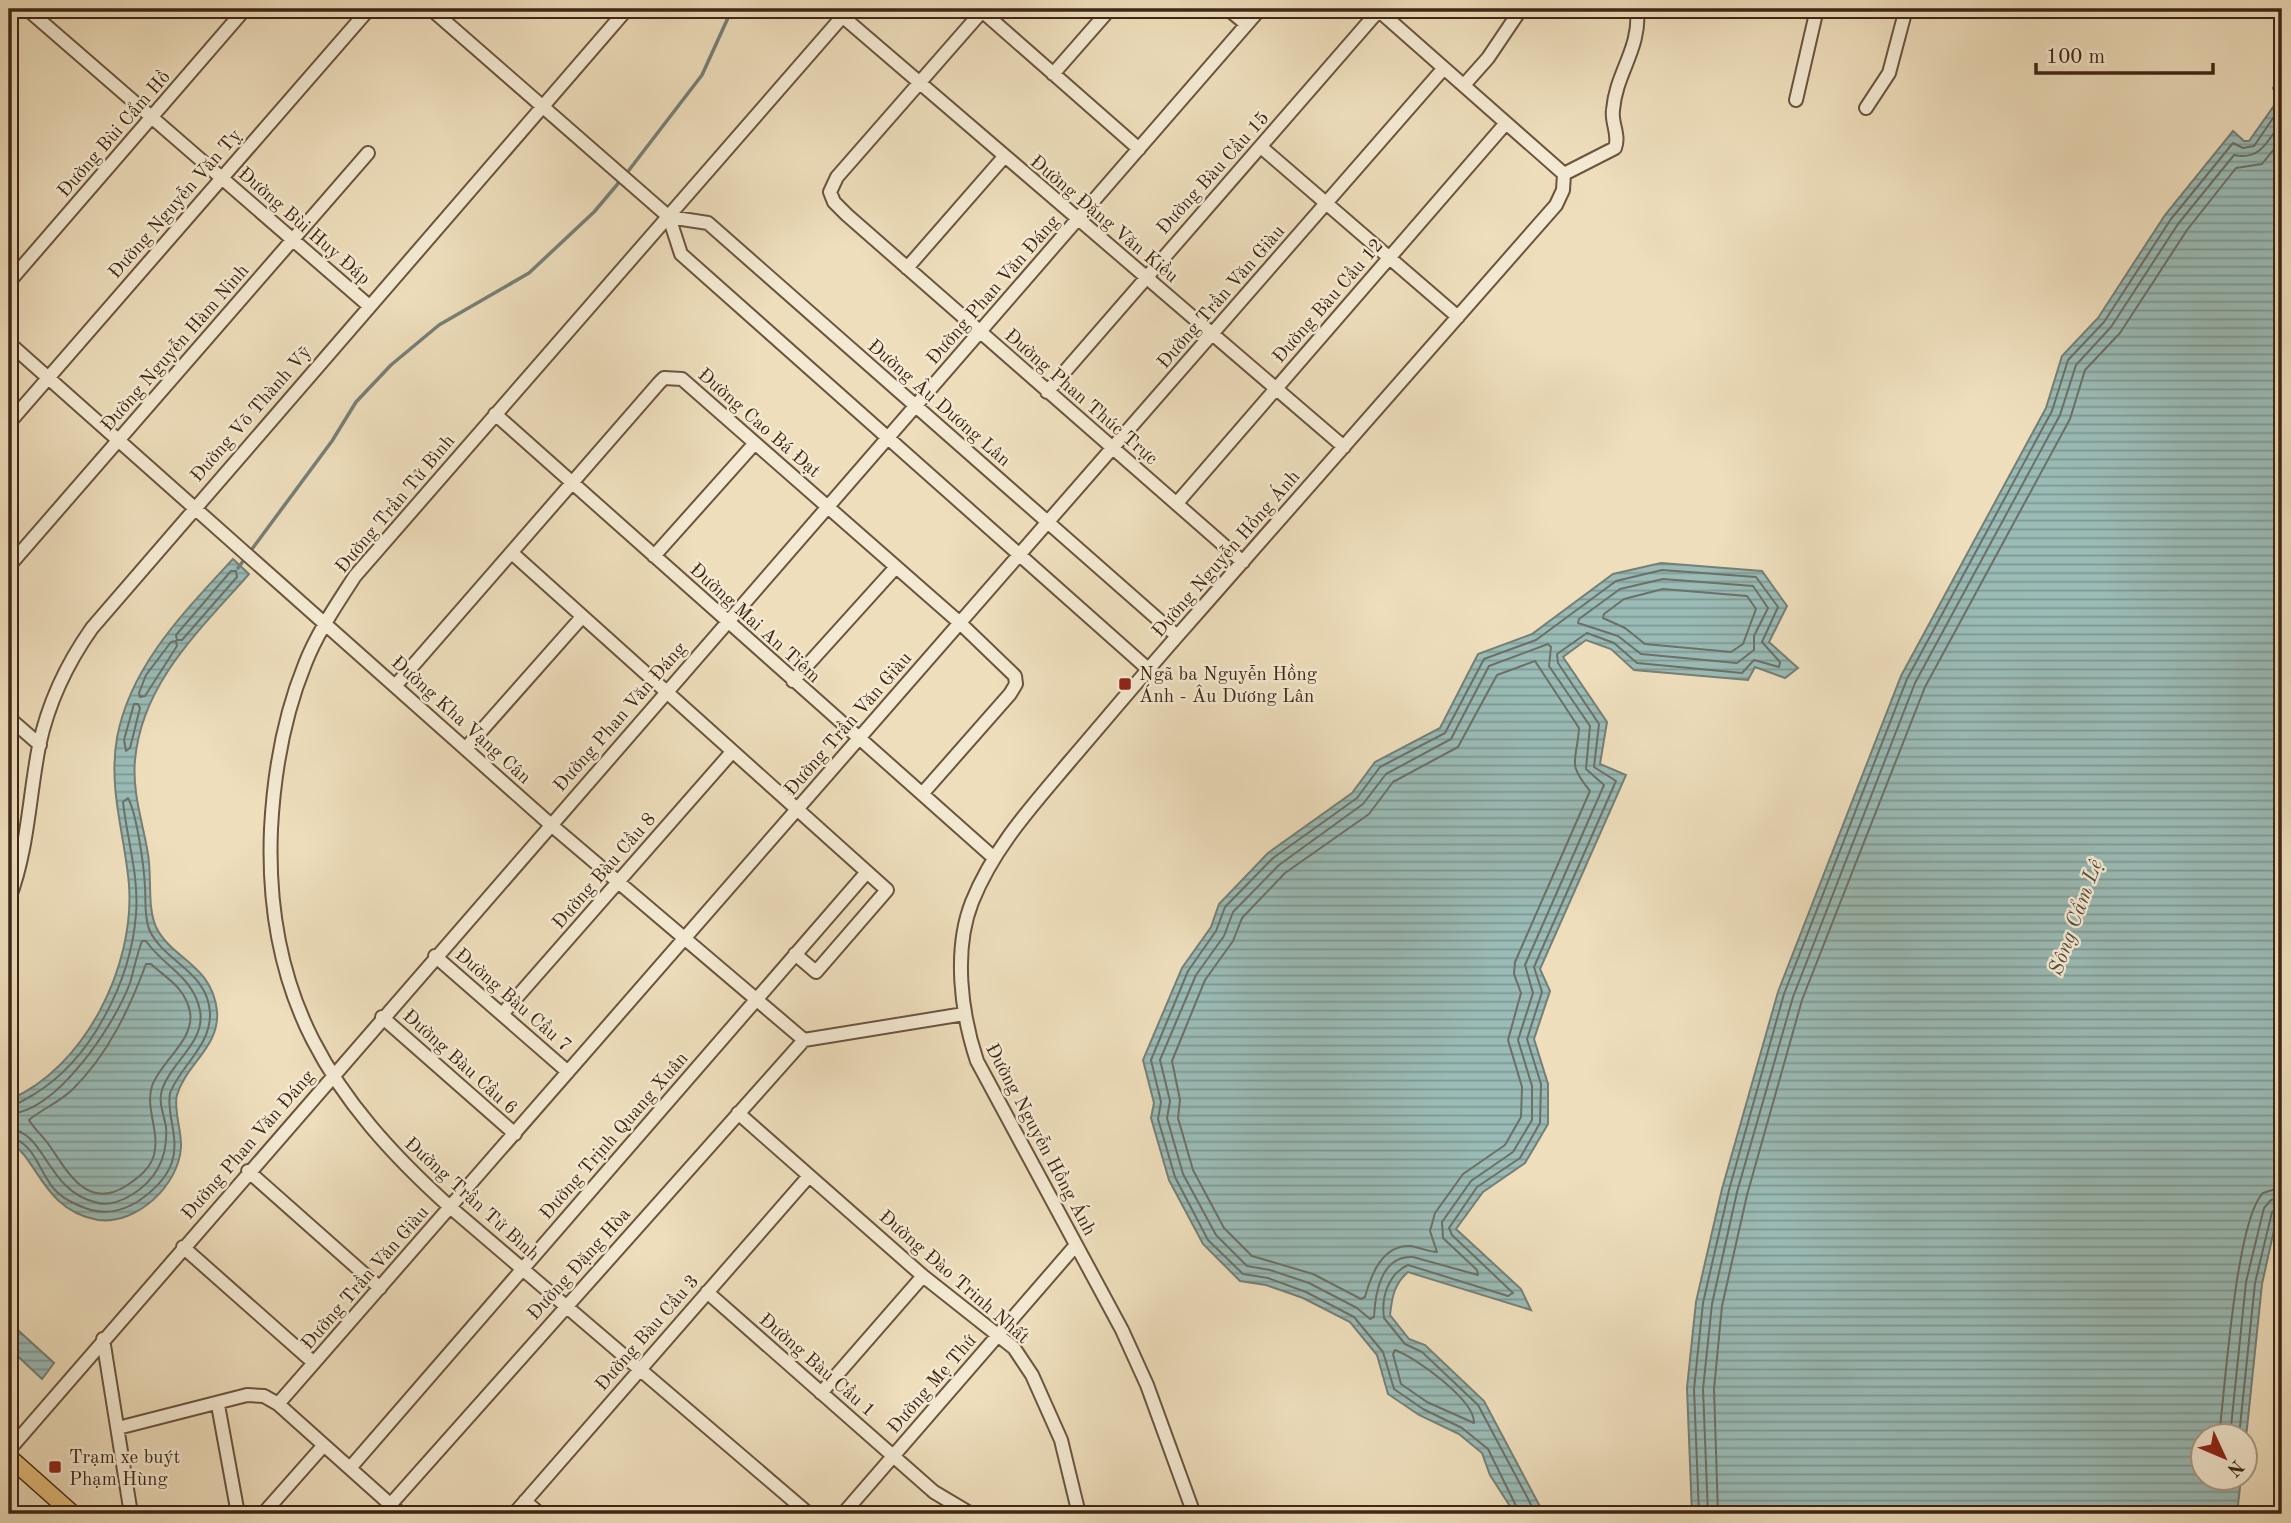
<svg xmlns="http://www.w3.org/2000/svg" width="2291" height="1523" viewBox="0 0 2291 1523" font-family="'Old Standard TT',serif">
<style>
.water{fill:url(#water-rules);stroke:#767f76;stroke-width:2}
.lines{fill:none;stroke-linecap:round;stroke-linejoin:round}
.shore{stroke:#6c7066;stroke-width:2}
.stream{stroke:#767f76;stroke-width:3.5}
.minor-casing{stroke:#6b543f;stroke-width:16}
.major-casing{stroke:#3f2615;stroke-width:19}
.minor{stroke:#f4ead3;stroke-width:12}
.major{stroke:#e7bf7e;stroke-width:16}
.poi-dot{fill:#8f2418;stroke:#f4ead3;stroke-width:2.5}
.labels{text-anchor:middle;stroke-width:5;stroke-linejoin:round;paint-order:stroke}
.street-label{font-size:19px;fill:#3f2615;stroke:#f4ead3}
.poi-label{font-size:19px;fill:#3f2615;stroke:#f4ead3;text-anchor:start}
.water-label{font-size:21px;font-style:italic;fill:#564b3d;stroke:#f4ead3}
</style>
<defs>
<pattern id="water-rules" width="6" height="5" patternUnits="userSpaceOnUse" patternTransform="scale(1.75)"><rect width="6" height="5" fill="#9abbb6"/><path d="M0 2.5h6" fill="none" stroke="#7f9893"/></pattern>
</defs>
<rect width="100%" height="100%" fill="#eedebc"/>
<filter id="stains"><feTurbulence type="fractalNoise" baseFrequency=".00286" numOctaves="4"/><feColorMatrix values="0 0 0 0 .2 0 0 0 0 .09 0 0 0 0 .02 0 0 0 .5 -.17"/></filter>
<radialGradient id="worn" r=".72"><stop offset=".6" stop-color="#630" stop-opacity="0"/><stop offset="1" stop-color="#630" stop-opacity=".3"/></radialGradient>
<path class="water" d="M 2282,72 L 2282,1194 L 2262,1284 L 2246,1438 L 2246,1436 L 2204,1436 L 2204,1478 L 2241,1478 L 2237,1514 L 1692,1514 L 1687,1388 L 1696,1302 L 1722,1189 L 1778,992 L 1901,676 L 2046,408 L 2062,356 L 2098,318 L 2165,215 L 2233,131 L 2244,141 L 2249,141 L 2278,100 L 2273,88 Z
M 233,559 L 249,574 C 201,629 142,682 135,760 C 132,793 143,823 148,854 C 152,877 147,907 156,927 C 172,960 212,964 217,1011 C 220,1047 186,1064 177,1095 C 173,1108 182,1132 181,1147 C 179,1185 137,1225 98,1220 C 41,1211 35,1150 9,1144 L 9,1100 C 85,1068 135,966 129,885 C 125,836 108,789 117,738 C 130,666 185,611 233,559 Z
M 1661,563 L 1762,571 L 1787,606 L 1769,642 L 1798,668 L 1785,678 L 1755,667 L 1748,680 L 1634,670 L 1611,649 L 1586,640 L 1563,657 L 1607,722 L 1600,764 L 1626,775 L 1540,969 L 1550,991 L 1534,1039 L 1548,1084 L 1548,1124 L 1525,1163 L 1483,1192 L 1456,1229 L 1521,1289 L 1531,1310 L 1408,1272 C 1394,1284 1392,1297 1390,1315 L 1409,1339 L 1425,1345 L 1484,1401 L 1544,1514 L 1515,1514 L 1490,1475 L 1482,1453 L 1459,1434 L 1419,1415 L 1388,1394 L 1377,1355 L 1350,1322 L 1303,1298 L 1266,1285 L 1240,1281 L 1203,1244 L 1169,1180 L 1151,1118 L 1154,1103 L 1143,1060 L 1182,968 L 1211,927 L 1219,904 L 1268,853 L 1352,793 L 1375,762 L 1440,728 L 1478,654 L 1532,634 L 1613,574 Z
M 9,1322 L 54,1363 L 42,1379 L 9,1348 Z"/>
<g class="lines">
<path class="shore" d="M 231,571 L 236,571 L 237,577 L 182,640 L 177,640 L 176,635 Z
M 1663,579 L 1753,586 L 1768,608 L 1754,636 L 1754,650 L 1737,663 L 1641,654 L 1618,636 L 1578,623 L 1579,619 L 1620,589 Z
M 1663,589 L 1747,596 L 1756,609 L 1743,644 L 1731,652 L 1645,644 L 1625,628 L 1603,618 L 1604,614 L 1624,599 Z
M 176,641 L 177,646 L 145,696 L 140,697 L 139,693 L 146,675 L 171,642 Z
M 1548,644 L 1551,647 L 1549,666 L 1590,726 L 1586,769 L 1604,785 L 1525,965 L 1533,993 L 1518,1040 L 1532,1086 L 1532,1120 L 1513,1152 L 1471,1181 L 1442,1222 L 1443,1238 L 1477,1270 L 1478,1275 L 1413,1257 C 1381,1255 1375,1294 1374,1317 L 1370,1319 L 1357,1308 L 1309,1283 L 1270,1270 L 1247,1266 L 1216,1235 L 1183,1174 L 1167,1118 L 1170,1101 L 1160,1060 L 1196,975 L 1224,936 L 1233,912 L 1279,865 L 1363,804 L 1386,774 L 1451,739 L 1489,666 Z
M 1535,661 L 1579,728 C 1577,762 1566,762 1590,791 L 1515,962 L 1514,974 L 1521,993 L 1508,1040 L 1522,1087 L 1521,1117 L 1505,1145 L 1463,1174 L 1435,1213 L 1430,1231 L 1437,1252 C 1428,1252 1419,1247 1410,1246 C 1382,1245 1371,1275 1365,1297 L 1361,1299 L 1313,1274 L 1252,1256 L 1224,1228 L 1193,1170 L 1178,1118 L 1180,1100 L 1172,1061 L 1205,980 L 1233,941 L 1242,918 L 1285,873 L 1369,814 L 1393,782 L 1458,747 L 1497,675 Z
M 134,704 L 138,704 L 140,708 L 130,748 L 126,751 L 124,740 Z
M 146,964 L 151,964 C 167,979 185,987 190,1012 C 195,1040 160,1062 152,1086 C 145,1109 160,1131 154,1155 C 150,1169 138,1178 126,1186 C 86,1211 67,1170 49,1145 C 43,1136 34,1129 29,1120 C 42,1109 60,1102 73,1089 C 108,1054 129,1010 146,964 Z
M 9,1106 C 18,1105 25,1099 33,1095 C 92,1060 131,980 136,914 C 139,875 127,839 123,802 L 128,798 C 137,815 144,866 145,887 C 146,901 144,915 149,929 C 163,962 208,971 210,1013 C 211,1046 181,1065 170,1093 C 166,1115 180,1137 172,1162 C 166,1180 152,1192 137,1202 C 120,1212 104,1215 85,1208 C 75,1204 65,1200 57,1192 C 40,1177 35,1140 9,1138
M 9,1114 C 57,1112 115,1024 130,983 C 134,969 137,954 142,941 L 146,941 C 164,967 194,977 200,1011 C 206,1042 170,1063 162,1090 C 158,1103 164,1114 166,1127 C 168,1156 158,1178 133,1194 C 124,1200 110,1206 98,1203 C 46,1192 46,1131 9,1129
M 1395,1350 C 1415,1357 1475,1400 1474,1423 L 1427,1402 L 1401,1384 L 1393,1354 Z
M 2219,1436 C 2225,1390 2236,1219 2263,1193 L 2282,1187
M 2230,1436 L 2246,1282 L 2264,1208 L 2271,1200 L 2282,1198
M 2239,1436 L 2255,1283 L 2272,1212 L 2282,1206
M 1520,1514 L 1488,1449 L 1462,1428 L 1423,1409 L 1394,1389 L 1383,1352 L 1354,1317 L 1306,1292 L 1268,1278 L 1243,1274 L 1208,1240 L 1175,1177 L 1158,1119 L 1161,1102 L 1151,1060 L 1188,971 L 1216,931 L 1225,907 L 1273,858 L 1357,798 L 1380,767 L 1445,733 L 1484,659 L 1536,640 L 1616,581 L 1662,570 L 1756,577 L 1778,607 L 1762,642 L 1780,662 L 1779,667 L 1754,660 L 1742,673 L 1637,663 L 1614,643 L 1587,633 L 1557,654 L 1558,663 L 1599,724 L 1594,767 L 1616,781 L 1534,967 L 1542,992 L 1527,1039 L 1541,1084 L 1540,1123 L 1520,1158 L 1477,1187 L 1449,1228 L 1452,1235 L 1513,1293 L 1508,1296 L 1408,1265 C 1388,1274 1381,1298 1384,1318 L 1405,1344 L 1422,1352 L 1478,1405 L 1536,1514
M 1699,1514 L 1694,1389 L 1703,1303 L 1729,1190 L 1784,994 L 1907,679 L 2052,411 L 2068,360 L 2104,322 L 2171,219 L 2233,143 L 2243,148 L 2254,146 L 2282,105
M 1708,1514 L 1703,1389 L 1712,1304 L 1737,1192 L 1793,997 L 1915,683 L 2060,415 L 2076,365 L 2111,327 L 2178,224 L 2234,155 C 2261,161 2268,140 2282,121
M 1718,1514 L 1714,1389 L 1722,1306 L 1747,1195 L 1802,1000 L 1925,687 L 2070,419 L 2085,370 L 2120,333 L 2187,230 L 2236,168 L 2262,164 L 2282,139"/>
<path class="stream" d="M 626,174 L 702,75 L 732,9
M 238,568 L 332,441 L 356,402 L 391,365 L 439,325 L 529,273 L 594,212 L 621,180"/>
<defs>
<path id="minor" d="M 27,9 L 368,305
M 431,9 L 669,217 L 681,254 L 1148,669
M 984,9 L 837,177 L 830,192 L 834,202 L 847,215 L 1243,562
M 1228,9 L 1246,24
M 1377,9 L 1564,174
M 982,11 L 1139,149
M 842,16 L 1344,447
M 1053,74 L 1110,9
M 1464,85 L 1488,58 L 1521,9
M 1796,100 L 1817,9
M 1866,108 L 1889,73 L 1906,9
M 1261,147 L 1458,317
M 1564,174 L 1615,148 C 1620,135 1611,123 1613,110 C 1616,72 1641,49 1637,9
M 669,217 L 708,223 L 1177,636
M 907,268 L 1004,157
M 9,282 L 245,9
M 9,343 L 550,824 L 804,1040 L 964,1014
M 1047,392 L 1380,9
M 495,414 L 993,857
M 9,423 L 369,9
M 1177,503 L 1506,123
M 512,553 L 887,890 L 816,972 L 795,954
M 654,556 L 755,443
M 9,566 L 368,153
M 793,681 L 896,567
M 396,685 L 659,383 L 664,378 L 682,379 L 960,623 L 1015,676 L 1016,684 L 1010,694 L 922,794
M 9,718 L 40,745
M 466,748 L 582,617
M 9,899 C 28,850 29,797 39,746 C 48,704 68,662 92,628 L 627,9
M 435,956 L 568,1072
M 503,1013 L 732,752
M 382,1017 L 515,1134
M 738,1113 L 923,1276 L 1014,1348 L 1032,1375 L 1061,1440 L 1079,1514
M 248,1171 L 380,1288
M 183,1247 L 314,1363
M 707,1292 L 934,1492 L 971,1514
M 103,1339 L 131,1514
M 821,1393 L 923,1276
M 278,1404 L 1444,68
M 218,1405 L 238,1514
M 118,1428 L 247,1395 L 264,1396 L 278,1404 L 401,1514
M 9,1450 L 1260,9
M 350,1468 L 867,872
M 525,1501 L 540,1514
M 263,1514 L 324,1445
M 382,1514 L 804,1040
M 514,1514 L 809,1176
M 809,1514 L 450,1207 C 330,1099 264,996 271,829 C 274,772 283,718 305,664 C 317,633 337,604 355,576 L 849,9
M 843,1514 L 1076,1245
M 1194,1514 L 1147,1385 L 1122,1330 L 977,1061 C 961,1013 953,950 972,902 C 994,847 1033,805 1070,761 C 1106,719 1142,676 1179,634 C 1305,491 1430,347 1556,205 L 1563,190 L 1564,174"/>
<path id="major" d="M 9,1457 L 73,1514"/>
</defs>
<use href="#minor" class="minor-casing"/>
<use href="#major" class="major-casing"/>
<use href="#minor" class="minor"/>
<use href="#major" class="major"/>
</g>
<g class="poi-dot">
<rect x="1118" y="677" width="14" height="14" rx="3.5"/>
<rect x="48" y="1460" width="14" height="14" rx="3.5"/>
</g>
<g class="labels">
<g class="street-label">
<text transform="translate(113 133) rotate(-49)" y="7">Đường Bùi Cẩm Hồ</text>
<text transform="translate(1212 172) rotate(-48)" y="7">Đường Bàu Cầu 15</text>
<text transform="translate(174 203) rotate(-49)" y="7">Đường Nguyễn Văn Tỵ</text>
<text transform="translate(1105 218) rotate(40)" y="7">Đường Đặng Văn Kiều</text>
<text transform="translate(305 225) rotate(41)" y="7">Đường Bùi Huy Đáp</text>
<text transform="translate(992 289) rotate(-49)" y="7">Đường Phan Văn Đáng</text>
<text transform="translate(1220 296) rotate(-49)" y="7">Đường Trần Văn Giàu</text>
<text transform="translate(1327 300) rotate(-49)" y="7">Đường Bàu Cầu 12</text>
<text transform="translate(174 347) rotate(-49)" y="7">Đường Nguyễn Hàm Ninh</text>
<text transform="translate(1082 396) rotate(41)" y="7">Đường Phan Thúc Trực</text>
<text transform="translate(940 402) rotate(41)" y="7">Đường Âu Dương Lân</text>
<text transform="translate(250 413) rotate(-49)" y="7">Đường Võ Thành Vỹ</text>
<text transform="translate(760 422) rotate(41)" y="7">Đường Cao Bá Đạt</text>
<text transform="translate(394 503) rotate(-50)" y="7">Đường Trần Tử Bình</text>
<text transform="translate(1225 553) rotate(-49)" y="7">Đường Nguyễn Hồng Ánh</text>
<text transform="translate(756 622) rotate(42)" y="7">Đường Mai An Tiêm</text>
<text transform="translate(619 716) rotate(-49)" y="7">Đường Phan Văn Đáng</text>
<text transform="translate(462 719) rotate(42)" y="7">Đường Kha Vạng Cân</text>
<text transform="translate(847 723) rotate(-49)" y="7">Đường Trần Văn Giàu</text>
<text transform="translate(603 870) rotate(-49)" y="7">Đường Bàu Cầu 8</text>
<text transform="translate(514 999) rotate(41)" y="7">Đường Bàu Cầu 7</text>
<text transform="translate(461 1061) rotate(42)" y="7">Đường Bàu Cầu 6</text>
<text transform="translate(613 1135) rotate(-49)" y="7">Đường Trịnh Quang Xuân</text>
<text transform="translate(1042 1139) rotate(62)" y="7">Đường Nguyễn Hồng Ánh</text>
<text transform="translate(247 1144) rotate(-49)" y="7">Đường Phan Văn Đáng</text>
<text transform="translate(473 1198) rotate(42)" y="7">Đường Trần Tử Bình</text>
<text transform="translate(578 1263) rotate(-48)" y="7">Đường Đặng Hòa</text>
<text transform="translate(955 1276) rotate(41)" y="7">Đường Đào Trinh Nhất</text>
<text transform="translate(364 1277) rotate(-49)" y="7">Đường Trần Văn Giàu</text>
<text transform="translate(646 1332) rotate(-49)" y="7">Đường Bàu Cầu 3</text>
<text transform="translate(818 1364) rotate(41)" y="7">Đường Bàu Cầu 1</text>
<text transform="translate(931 1383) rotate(-49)" y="7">Đường Mẹ Thứ</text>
</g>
<g class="poi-label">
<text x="1139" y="680">Ngã ba Nguyễn Hồng<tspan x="1139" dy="22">Ánh - Âu Dương Lân</tspan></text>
<text x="69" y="1463">Trạm xe buýt<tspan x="69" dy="22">Phạm Hùng</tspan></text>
</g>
<g class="water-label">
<text transform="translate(2075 917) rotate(-70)" y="7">Sông Cẩm Lệ</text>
</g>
</g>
<rect width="2291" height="1523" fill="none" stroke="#eedebc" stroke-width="35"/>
<rect x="10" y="10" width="2270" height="1502" fill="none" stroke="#3f2615" stroke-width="3.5"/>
<rect x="18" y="18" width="2256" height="1488" fill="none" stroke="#3f2615" stroke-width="2"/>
<g transform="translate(2224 1457) rotate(134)"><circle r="33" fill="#f4ead3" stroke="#ac9c87" stroke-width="2"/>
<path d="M0-5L12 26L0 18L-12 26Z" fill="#8f2418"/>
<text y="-10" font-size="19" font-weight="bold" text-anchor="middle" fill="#3f2615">N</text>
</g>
<path d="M2036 63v10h177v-10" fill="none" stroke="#3f2615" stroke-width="3.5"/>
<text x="2046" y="63" font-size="21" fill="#3f2615" stroke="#f4ead3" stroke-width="5" paint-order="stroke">100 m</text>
<rect width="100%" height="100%" filter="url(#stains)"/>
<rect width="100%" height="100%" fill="url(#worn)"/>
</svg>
